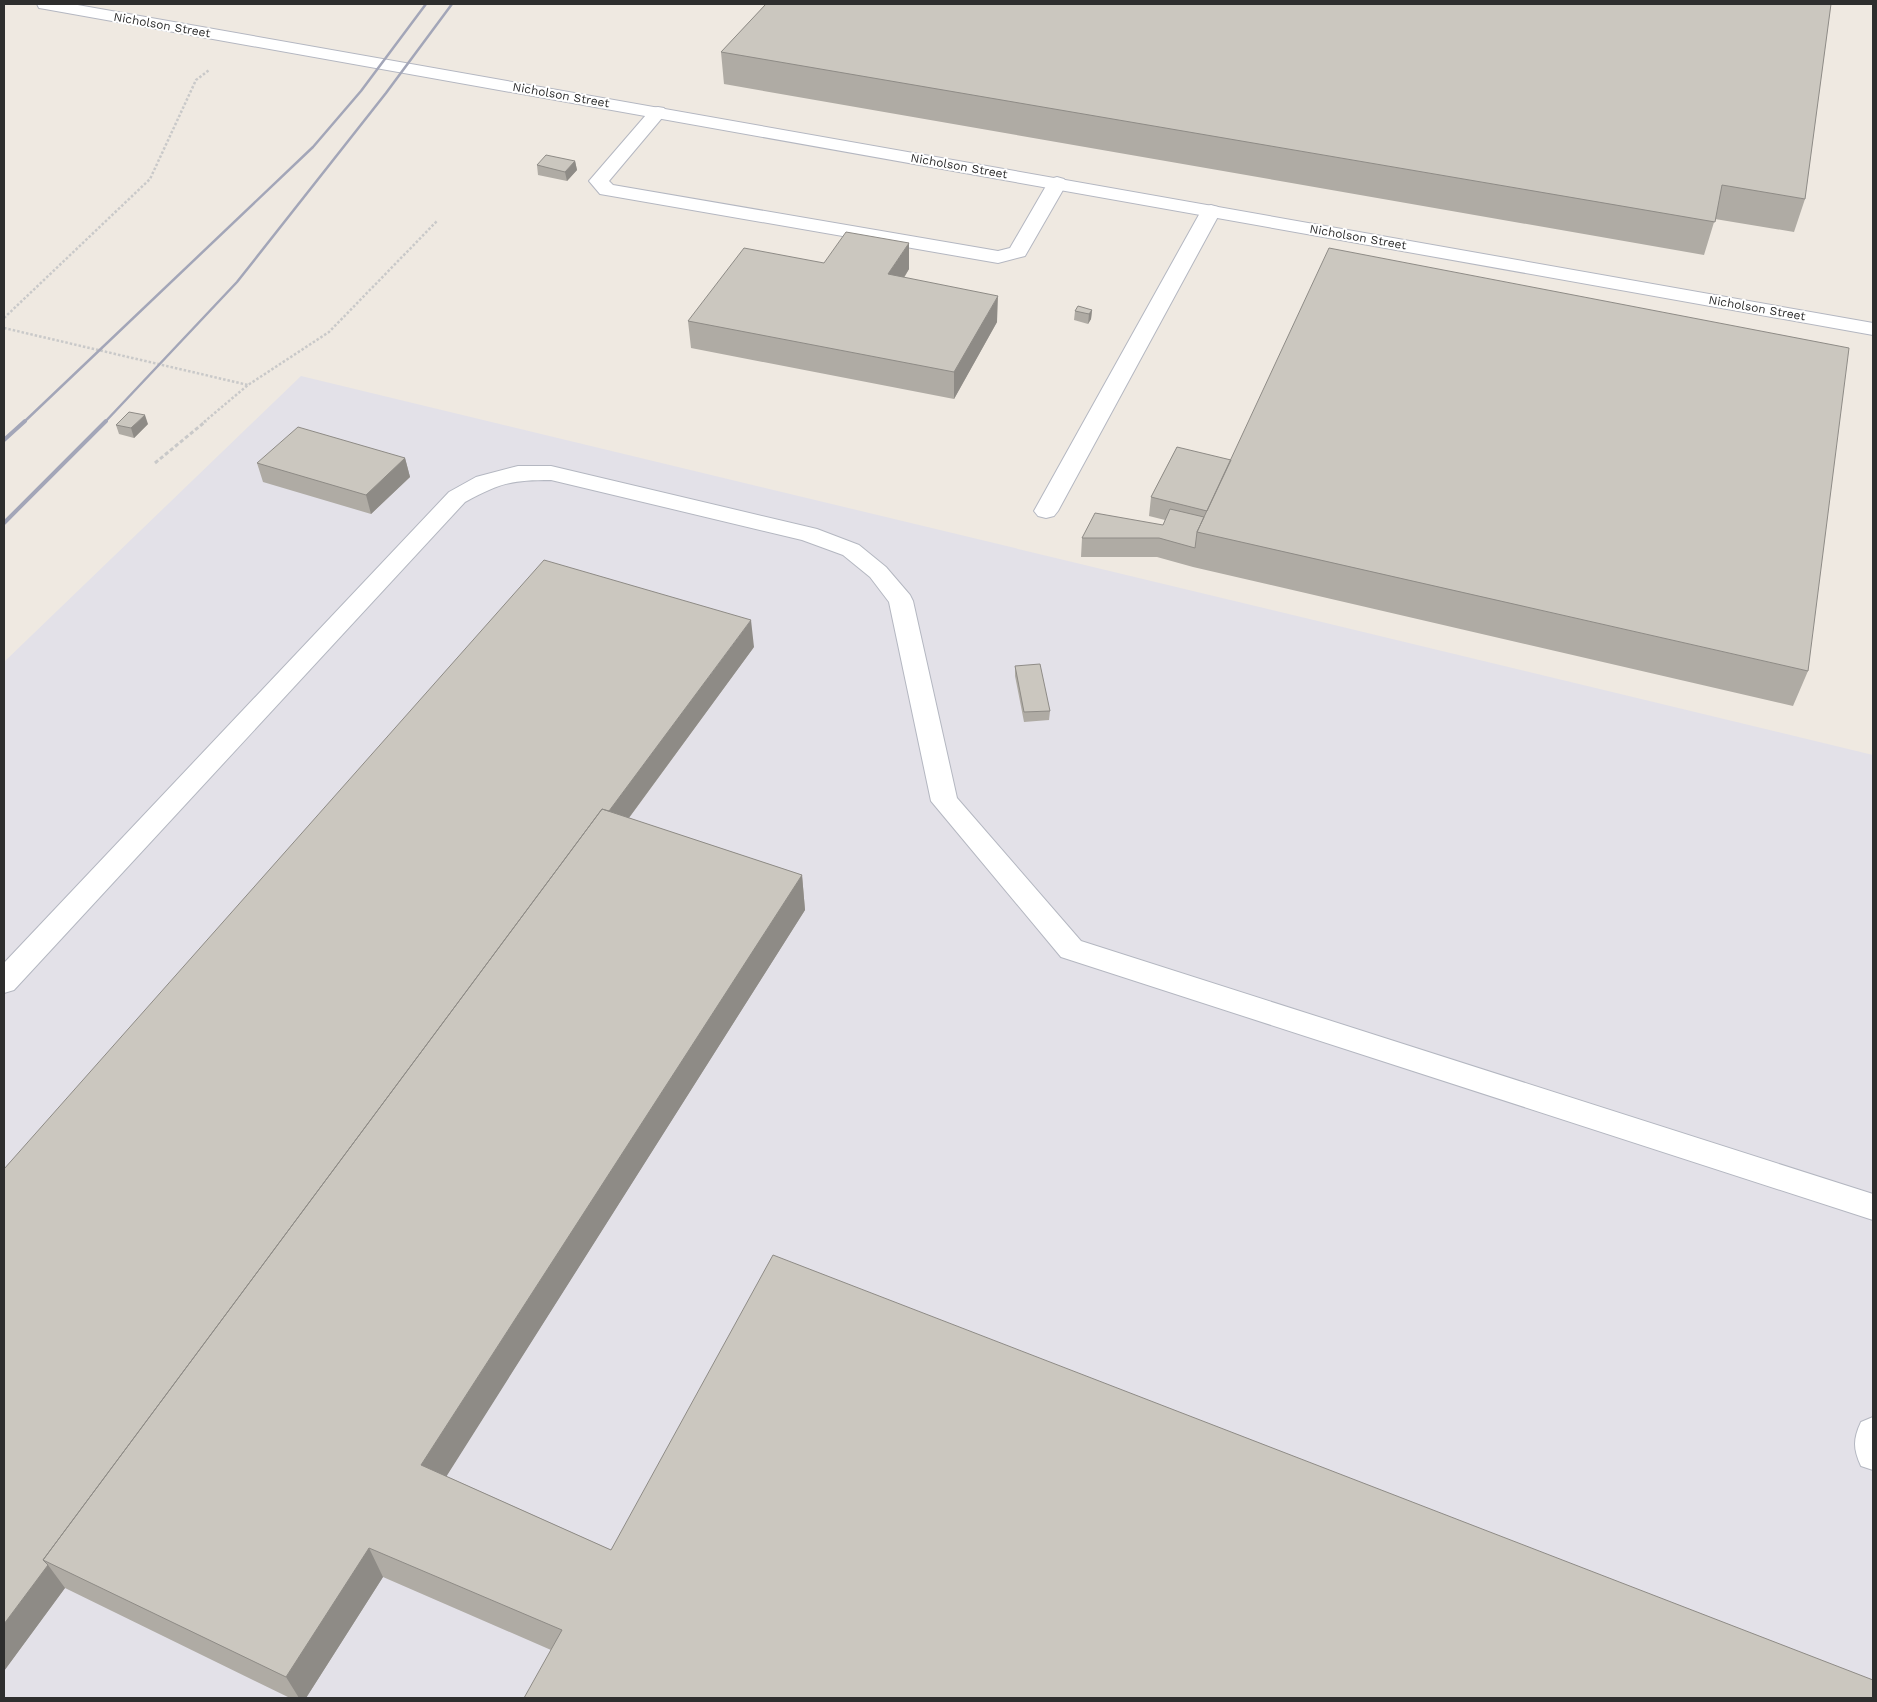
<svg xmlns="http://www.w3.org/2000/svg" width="1877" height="1702" viewBox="0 0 1877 1702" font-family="'Work Sans',sans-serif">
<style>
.industrial{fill:#e3e1e8}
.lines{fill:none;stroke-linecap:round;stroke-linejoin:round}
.lane-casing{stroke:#b4b7c1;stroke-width:2}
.secondary-casing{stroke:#b4b7c1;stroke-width:2}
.path-far1{stroke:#c9c9c9;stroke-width:2.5;stroke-dasharray:2.5 2;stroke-linecap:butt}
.path{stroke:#c9c9c9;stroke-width:3;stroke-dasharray:4 2.5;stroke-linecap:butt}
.lane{fill:#fff;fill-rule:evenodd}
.secondary{fill:#fff;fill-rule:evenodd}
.rail-far1{stroke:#a3a6b8;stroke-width:2.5}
.rail{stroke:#a3a6b8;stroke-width:4}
.wall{fill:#afaba4}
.shaded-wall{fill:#8e8b86}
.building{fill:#cbc7bf;stroke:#8e8b86}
.labels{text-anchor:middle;stroke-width:4;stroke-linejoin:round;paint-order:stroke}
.far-street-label{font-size:12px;fill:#2e2e2e;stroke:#fff}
</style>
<rect width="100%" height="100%" fill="#efe9e1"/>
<path class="industrial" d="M 301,376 L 1873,755 L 1873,1698 L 4,1698 L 4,662 Z"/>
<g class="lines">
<defs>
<path id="lane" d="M 658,107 L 664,108 L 667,112 L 609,181 L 613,185 L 998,251 L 1010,248 L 1050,179 L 1057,177 L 1064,179 L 1067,183 L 1025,256 L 998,263 L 600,194 L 589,181 L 652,108 Z
M 1211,205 L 1218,207 L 1221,211 L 1058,511 L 1054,516 L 1046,518 L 1038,516 L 1034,511 L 1201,211 L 1204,207 Z
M 518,466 L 551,466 L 817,529 L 859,545 L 886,567 L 910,595 L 913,601 L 957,798 L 1081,941 L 1873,1194 L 1873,1220 L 1061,957 L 931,801 L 889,602 L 870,577 L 843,555 L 802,540 L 551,480 C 511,480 500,483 465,502 L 14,990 L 4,993 L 4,963 L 449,492 L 476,477 Z
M 1873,1417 L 1873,1470 L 1861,1466 C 1853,1449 1853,1439 1861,1422 Z"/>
<path id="secondary" d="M 37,4 L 72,4 L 1873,323 L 1873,335 L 45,9 L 39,8 Z"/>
</defs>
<use href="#lane" class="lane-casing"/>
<use href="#secondary" class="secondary-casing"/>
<path class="path-far1" d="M 4,318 L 150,179 L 196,80 L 209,70
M 4,328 L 248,385
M 204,422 L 248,385 L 329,332 L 437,221"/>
<path class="path" d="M 155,463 L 206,421"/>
<use href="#lane" class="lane"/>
<use href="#secondary" class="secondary"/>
<path class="rail-far1" d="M 24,422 L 313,147 L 361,91 L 426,4
M 105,422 L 237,282 L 386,93 L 452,4"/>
<path class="rail" d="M 4,440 L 25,421
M 4,523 L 106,421"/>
</g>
<path class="wall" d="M 766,4 L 1805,199 L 1794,232 L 1715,219 L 1704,255 L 724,84 L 721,52 Z
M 575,161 L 577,170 L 567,181 L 538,175 L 537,165 Z
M 824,263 L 909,269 L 904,278 L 997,322 L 954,399 L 691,348 L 688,321 Z
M 1092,310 L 1091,319 L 1088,324 L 1074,320 L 1075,311 Z
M 148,424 L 134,438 L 119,434 L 116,425 Z
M 1177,447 L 1808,671 L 1793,706 L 1193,567 L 1193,566 L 1193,567 L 1157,557 L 1081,557 L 1082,538 L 1163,525 L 1165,520 L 1149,516 L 1151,497 Z
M 405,458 L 410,477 L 371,514 L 263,482 L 257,463 Z
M 754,647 L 629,818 L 802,875 L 805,910 L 446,1476 L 611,1550 L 1873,1680 L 551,1650 L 383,1577 L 306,1698 L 290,1698 L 65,1588 L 4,1671 L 4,1169 Z
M 1015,666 L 1050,711 L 1049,720 L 1024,722 L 1015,676 Z"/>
<path class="shaded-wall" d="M 575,161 L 577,170 L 567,181 L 565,172 Z
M 909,243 L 909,269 L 889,301 L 888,274 Z
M 998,296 L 997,322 L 954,399 L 954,372 Z
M 1092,310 L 1091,319 L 1088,324 L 1089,314 Z
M 145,415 L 148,424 L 134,438 L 131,428 Z
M 405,458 L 410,477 L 371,514 L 366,495 Z
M 751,620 L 754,647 L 74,1575 L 50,1563 Z
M 802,875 L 805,910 L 434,1496 L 421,1465 Z
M 369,1548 L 383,1577 L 306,1698 L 299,1698 L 286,1677 Z
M 48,1565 L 65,1588 L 4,1671 L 4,1624 Z"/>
<path class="building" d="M 766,4 L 1831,4 L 1805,199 L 1722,185 L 1715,222 L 721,52 Z
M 546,155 L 575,161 L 565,172 L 537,165 Z
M 846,232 L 909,243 L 888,274 L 998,296 L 954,372 L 688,321 L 744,248 L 824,263 Z
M 1329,248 L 1849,348 L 1808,671 L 1197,532 Z
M 1078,306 L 1092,310 L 1089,314 L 1075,311 Z
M 129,412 L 145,415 L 131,428 L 116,425 Z
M 298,427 L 405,458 L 366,495 L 257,463 Z
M 1177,447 L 1231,460 L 1207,511 L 1151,497 Z
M 1170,509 L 1204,517 L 1197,532 L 1195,548 L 1159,538 L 1082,538 L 1095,513 L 1163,525 Z
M 544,560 L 751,620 L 609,811 L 602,809 L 43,1560 L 48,1565 L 4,1624 L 4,1169 Z
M 1040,664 L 1050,711 L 1024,712 L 1015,666 Z
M 602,809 L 802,875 L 421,1465 L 611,1550 L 773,1255 L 1873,1680 L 1873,1698 L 524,1698 L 562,1630 L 369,1548 L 286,1677 L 43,1560 Z"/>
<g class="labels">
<g class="far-street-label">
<text transform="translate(162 25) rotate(10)" y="4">Nicholson Street</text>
<text transform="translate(561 95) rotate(10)" y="4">Nicholson Street</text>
<text transform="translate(959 166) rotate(10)" y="4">Nicholson Street</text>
<text transform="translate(1358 237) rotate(10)" y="4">Nicholson Street</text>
<text transform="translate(1757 308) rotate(10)" y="4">Nicholson Street</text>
</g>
</g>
<rect width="1877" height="1702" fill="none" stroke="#2e2e2e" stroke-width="10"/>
</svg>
